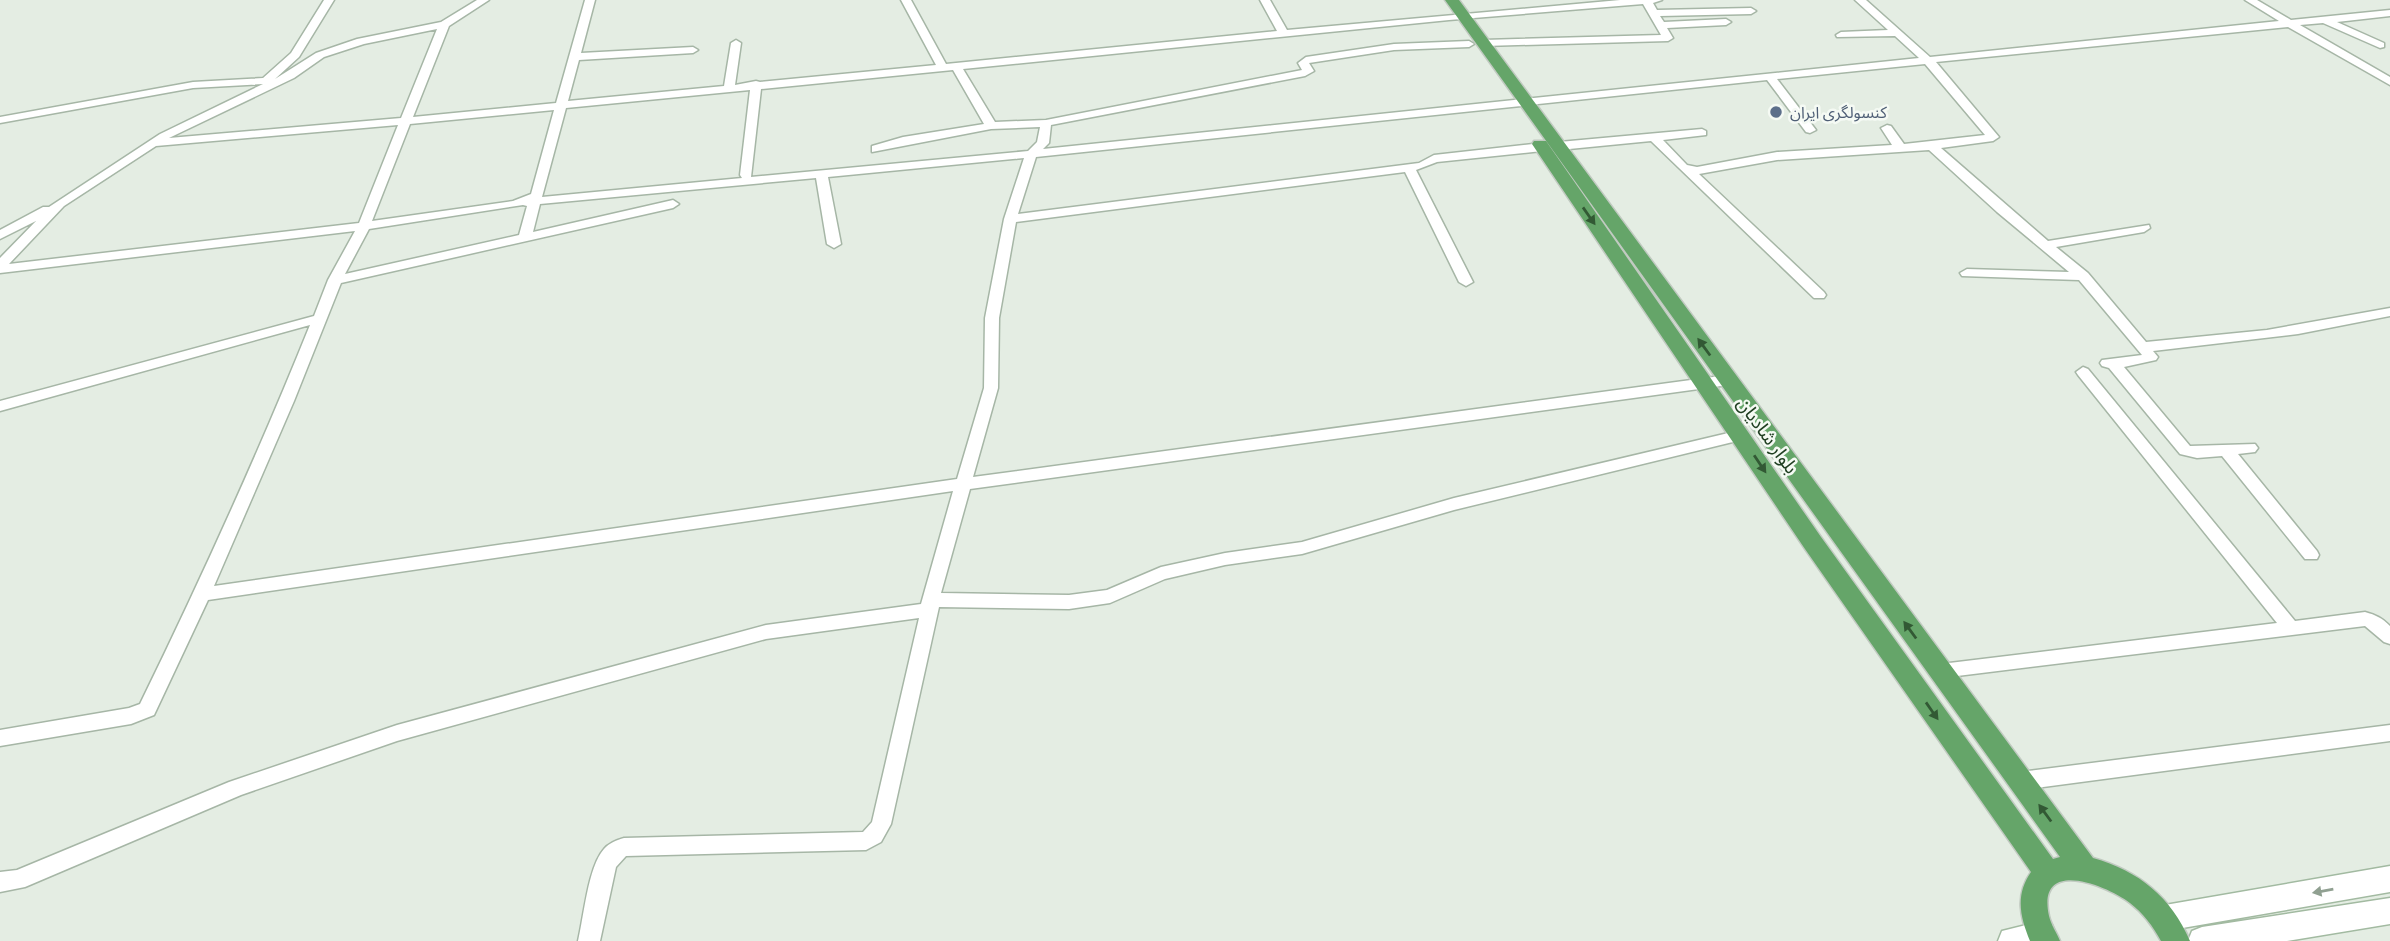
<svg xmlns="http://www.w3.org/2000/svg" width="2390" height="941" viewBox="0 0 2390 941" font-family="'Titillium Web','Noto Sans Arabic',sans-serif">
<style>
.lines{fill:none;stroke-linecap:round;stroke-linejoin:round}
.street-casing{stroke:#a6b6a6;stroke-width:3}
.secondary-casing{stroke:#a2baa1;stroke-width:3}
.primary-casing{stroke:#c1cac1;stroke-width:3}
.street{fill:#fff;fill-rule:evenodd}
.secondary{fill:#fff;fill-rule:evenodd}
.primary{fill:#65a569;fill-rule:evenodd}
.oneway{fill:#325934}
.oneway2{fill:#90a091}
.service-dot{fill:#5c6f8a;stroke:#f5faf4;stroke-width:2.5}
.labels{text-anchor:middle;stroke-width:5;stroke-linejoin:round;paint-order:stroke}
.far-service-label{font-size:16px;fill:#4e5e75;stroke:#f5faf4;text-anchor:start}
.street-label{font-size:19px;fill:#214023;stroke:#f5faf4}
</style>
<rect width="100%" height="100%" fill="#e4ede3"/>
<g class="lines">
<defs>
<path id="street" d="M 324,0 L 334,0 L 299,57 L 275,79 L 316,53 L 357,39 L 441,22 L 477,0 L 489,0 L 449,26 L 413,117 L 556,103 L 585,0 L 595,0 L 581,53 L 693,47 L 698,50 L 693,53 L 579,60 L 568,101 L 724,86 L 731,43 L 736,40 L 741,43 L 735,85 L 756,81 L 760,82 L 936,65 L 901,0 L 911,0 L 946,64 L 1277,31 L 1260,0 L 1270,0 L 1287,30 L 1620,0 L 1662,0 L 1653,3 L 1657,10 L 1751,8 L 1756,11 L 1751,14 L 1660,16 L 1664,22 L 1726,19 L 1731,22 L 1726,25 L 1667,28 L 1673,38 L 1668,41 L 1484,46 L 1479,43 L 1484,40 L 1661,35 L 1643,4 L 1449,20 L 963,69 L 995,122 L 1046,120 L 1302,70 L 1298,63 L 1306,57 L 1394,44 L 1469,41 L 1474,44 L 1469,47 L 1394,50 L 1309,63 L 1314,71 L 1305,76 L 1051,125 L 1049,143 L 1043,149 L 1919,58 L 1895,36 L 1837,37 L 1836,35 L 1841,32 L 1888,30 L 1855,0 L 1866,0 L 1930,57 L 2279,21 L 2245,0 L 2257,0 L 2291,20 L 2390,10 L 2390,16 L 2337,22 L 2384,43 L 2384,47 L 2380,48 L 2323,23 L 2300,25 L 2390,77 L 2390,85 L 2288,27 L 1936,62 L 1999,137 L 1993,141 L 1941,148 L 2048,241 L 2149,225 L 2150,228 L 2144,232 L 2056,247 L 2088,273 L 2146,342 L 2267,330 L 2390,308 L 2390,316 L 2298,334 L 2153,351 L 2158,357 L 2156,360 L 2124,367 L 2190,446 L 2255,444 L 2258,448 L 2255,452 L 2238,454 L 2317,551 L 2319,555 L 2317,559 L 2305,559 L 2222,456 L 2197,458 L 2180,454 L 2109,368 L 2102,366 L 2100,363 L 2102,360 L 2142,355 L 2079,280 L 1962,276 L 1960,273 L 1967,269 L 2069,272 L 1997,212 L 1929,150 L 1777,160 L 1699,174 L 1824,292 L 1826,295 L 1824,298 L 1814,298 L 1651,141 L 1559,150 L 1553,146 L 1559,142 L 1702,129 L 1706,131 L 1706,135 L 1663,140 L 1687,165 L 1697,167 L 1777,152 L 1892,145 L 1881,128 L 1887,125 L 1891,126 L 1904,144 L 1985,135 L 1925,64 L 1777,79 L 1816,130 L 1810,133 L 1806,132 L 1767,80 L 1036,157 L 1018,214 L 1419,163 L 1434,155 L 1542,143 L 1548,147 L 1542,151 L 1437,162 L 1416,170 L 1473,282 L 1466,286 L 1459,282 L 1405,172 L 1016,222 L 999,318 L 998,388 L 973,477 L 1728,375 L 1735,380 L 1728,385 L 970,489 L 941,593 L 1069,595 L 1107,590 L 1161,567 L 1225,553 L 1302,542 L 1454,498 L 1741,430 L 1749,435 L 1741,440 L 1454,510 L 1302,554 L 1225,565 L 1165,579 L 1110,603 L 1069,609 L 939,607 L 891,824 L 881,842 L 866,850 L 626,856 L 616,867 L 600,941 L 578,941 C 584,916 588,867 604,849 C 609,843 617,840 624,838 L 863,832 L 872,822 L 919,618 L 766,639 L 397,741 L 241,795 L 25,887 L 0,892 L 0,872 L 17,870 L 229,782 L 397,725 L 766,625 L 921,604 L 953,491 L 208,600 L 154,715 L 131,724 L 0,746 L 0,730 L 129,708 L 140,704 C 201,579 258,454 310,325 L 0,411 L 0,401 L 314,316 L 328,280 L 355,231 L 0,273 L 0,258 L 36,221 L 0,239 L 0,230 L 43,207 L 49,207 L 160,134 L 263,84 L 193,88 L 0,123 L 0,117 L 193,82 L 263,78 L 291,53 ZM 437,29 L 401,118 L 169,138 L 294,78 L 324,57 L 364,44 ZM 953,70 L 984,124 L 903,137 L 872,146 L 872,152 L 991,129 L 1040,127 L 1037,142 L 1028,151 L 751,177 L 761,89 ZM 750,90 L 740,175 L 742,178 L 542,197 L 566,108 ZM 554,110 L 531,194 L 513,201 L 372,221 L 410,124 ZM 398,125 L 359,223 L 9,264 L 64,206 L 156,146 ZM 1024,158 L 1004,219 L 985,318 L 984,388 L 957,479 L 214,586 L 294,401 L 341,283 L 673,208 L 679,204 L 673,200 L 533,232 L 540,204 L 816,178 L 827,244 L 834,248 L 841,244 L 828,177 ZM 523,205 L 527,206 L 519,235 L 345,274 L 369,229 Z
M 2083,367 L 2088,369 L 2295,621 L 2365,612 C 2376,615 2382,618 2390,626 L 2390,644 L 2384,642 L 2365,626 L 1941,678 L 1935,676 L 1932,671 L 1935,666 L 1941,664 L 2277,623 L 2078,375 L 2076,372 Z
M 2390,725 L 2390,741 L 2021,790 L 2014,787 L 2011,781 L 2014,775 L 2021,772 Z"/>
<path id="secondary" d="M 2390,866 L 2390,892 L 2165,931 L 2155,927 L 2151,918 L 2155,909 L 2165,905 Z
M 2390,898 L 2390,924 L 2287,941 L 2188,941 L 2192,931 L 2202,927 Z
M 2042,921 L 2052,925 L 2056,935 L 2054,941 L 1998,941 L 2002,931 Z"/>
<path id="primary" d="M 1445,0 L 1459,0 L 2093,858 C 2139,871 2171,897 2190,941 L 2161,941 C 2153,926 2143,913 2130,903 C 2106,885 2036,857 2049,916 C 2051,925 2057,933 2060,941 L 2030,941 C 2020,917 2015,895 2031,872 L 1805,549 L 1532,144 L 1534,141 L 1546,141 L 1821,537 L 2053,859 L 2060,857 Z"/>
</defs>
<use href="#street" class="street-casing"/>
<use href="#secondary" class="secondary-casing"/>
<use href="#primary" class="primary-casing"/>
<use href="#street" class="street"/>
<use href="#secondary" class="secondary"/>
<use href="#primary" class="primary"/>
</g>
<defs><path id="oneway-solid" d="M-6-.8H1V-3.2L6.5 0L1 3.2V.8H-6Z" transform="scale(1.75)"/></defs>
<g class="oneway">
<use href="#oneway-solid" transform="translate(1589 216) rotate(55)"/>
<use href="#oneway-solid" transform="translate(1704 347) rotate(-126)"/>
<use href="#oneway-solid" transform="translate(1760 464) rotate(56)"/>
<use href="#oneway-solid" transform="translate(1910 630) rotate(-126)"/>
<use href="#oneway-solid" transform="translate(1932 711) rotate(55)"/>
<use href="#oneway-solid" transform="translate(2045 813) rotate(-126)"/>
</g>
<use class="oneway2" href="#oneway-solid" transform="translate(2323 891) rotate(170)"/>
<circle class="service-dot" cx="1776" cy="112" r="7"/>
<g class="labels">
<g class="far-service-label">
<text x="1790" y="118">کنسولگری ایران</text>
</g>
<g class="street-label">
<text transform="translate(1768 435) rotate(54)" y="7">بلوار شادیان</text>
</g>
</g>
</svg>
